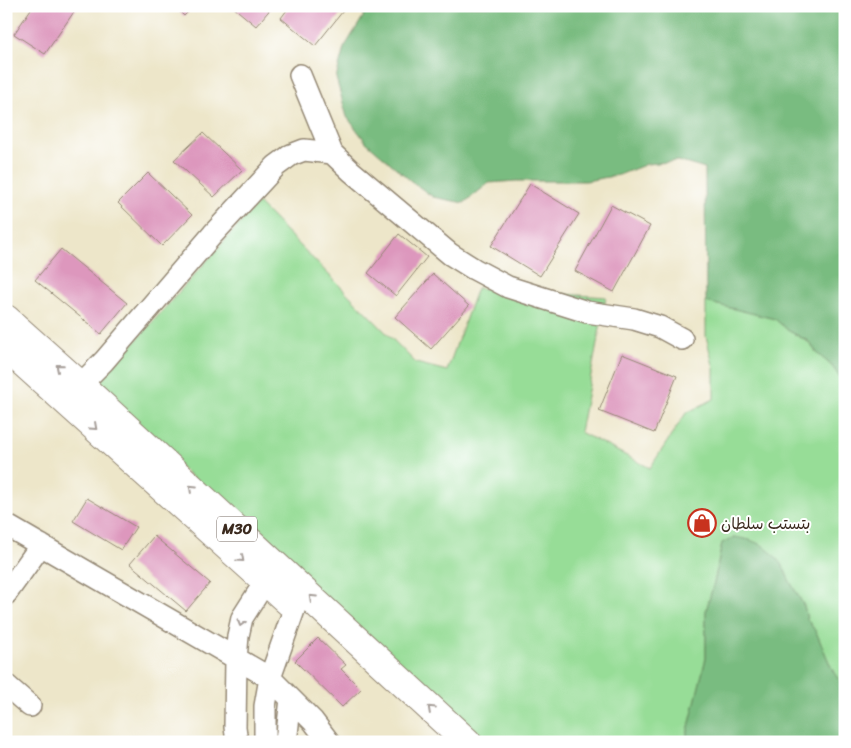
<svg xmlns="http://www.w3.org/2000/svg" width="851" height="748" viewBox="0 0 851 748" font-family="Sriracha,'Playpen Sans Arabic',sans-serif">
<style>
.green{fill:#97dd97;stroke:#69845a}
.forest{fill:#79bc80;stroke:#5a734f}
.building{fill:#dd97bd}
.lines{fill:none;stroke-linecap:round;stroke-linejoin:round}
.minor-casing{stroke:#948874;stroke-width:24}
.motorway-casing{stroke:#948874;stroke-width:30}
.minor{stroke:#fff;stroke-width:21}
.motorway{stroke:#fff;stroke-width:28}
.oneway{stroke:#a79f9a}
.labels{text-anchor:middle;stroke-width:4;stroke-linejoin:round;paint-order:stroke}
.shield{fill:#fff;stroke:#766a62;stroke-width:1}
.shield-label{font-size:15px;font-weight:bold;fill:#3b2a1e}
.poi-label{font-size:16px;fill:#3b2a1e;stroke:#fff;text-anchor:start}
</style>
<rect width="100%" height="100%" fill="#fff"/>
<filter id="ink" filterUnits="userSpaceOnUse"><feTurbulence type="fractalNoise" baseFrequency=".02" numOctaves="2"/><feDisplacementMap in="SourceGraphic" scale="10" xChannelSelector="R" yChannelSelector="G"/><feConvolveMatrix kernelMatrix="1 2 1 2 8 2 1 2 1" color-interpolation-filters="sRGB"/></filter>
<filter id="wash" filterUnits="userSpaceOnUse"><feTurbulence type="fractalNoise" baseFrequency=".0096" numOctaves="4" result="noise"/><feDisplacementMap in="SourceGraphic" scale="20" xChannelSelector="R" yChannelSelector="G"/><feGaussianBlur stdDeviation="1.12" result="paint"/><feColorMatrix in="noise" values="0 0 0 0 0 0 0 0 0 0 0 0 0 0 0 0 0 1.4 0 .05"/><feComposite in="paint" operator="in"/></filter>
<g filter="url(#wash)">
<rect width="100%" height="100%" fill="#ede6c9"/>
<path class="green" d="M 258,203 L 416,363 L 447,371 L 477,288 L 606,297 L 580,432 L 650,468 L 686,413 L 714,399 L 714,369 L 706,336 L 706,302 L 775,319 L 789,331 L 807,341 L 818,354 L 832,366 L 841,379 L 845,382 L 845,688 L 834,673 L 828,660 L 816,632 L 807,619 L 804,606 L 789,580 L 782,564 L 722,543 L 715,579 L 706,611 L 706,658 L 686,739 L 694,742 L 482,742 L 94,388 Z"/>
<path class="forest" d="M 366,6 L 845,6 L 845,382 L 841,379 L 832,366 L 818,354 L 808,341 L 789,331 L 775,319 L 706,302 L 705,169 L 678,161 L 647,164 L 619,175 L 586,181 L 516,181 L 489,183 L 464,203 L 433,197 L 411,181 L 366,142 L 347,117 L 336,78 L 344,48 L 363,17 Z
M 735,537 L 750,540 L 762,545 L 773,554 L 782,564 L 789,580 L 804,606 L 807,619 L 816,632 L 828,660 L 834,673 L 845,688 L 845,742 L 694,742 L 686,739 L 706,658 L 706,611 L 715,579 L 722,543 Z"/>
<g id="blocks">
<path class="building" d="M 33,6 L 78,6 L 45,54 L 14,34 Z
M 174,6 L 194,6 L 184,16 Z
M 232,6 L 273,6 L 256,26 Z
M 290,6 L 347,6 L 315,46 L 281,18 Z
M 203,133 L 242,170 L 214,197 L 174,160 Z
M 148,173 L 192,215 L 162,246 L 118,203 Z
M 530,184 L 579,214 L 540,276 L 491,246 Z
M 611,205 L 650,226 L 614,292 L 575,271 Z
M 399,234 L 427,257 L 396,296 L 368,273 Z
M 61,249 L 127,303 L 101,334 L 35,280 Z
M 433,274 L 469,306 L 431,349 L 395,317 Z
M 622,354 L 677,376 L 654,433 L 599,411 Z
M 87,498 L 136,527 L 121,550 L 73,521 Z
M 154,536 L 210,583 L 186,611 L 130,564 Z
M 318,638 L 346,665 L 341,669 L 361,689 L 342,707 L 295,661 Z"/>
</g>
</g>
<g filter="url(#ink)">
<use href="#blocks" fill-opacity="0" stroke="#948874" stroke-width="1"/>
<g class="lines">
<defs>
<path id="minor" d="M 300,75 L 332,153
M 80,385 L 104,361 L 213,234 L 276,166 L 291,155 L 304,150 L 332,153 L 351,171 L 450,254 L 474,269 L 508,287 L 587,312 L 634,319 L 660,327 L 682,339
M 6,525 L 270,678 L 313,721 L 329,742
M 6,594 L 41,545
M 6,685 L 30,706
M 237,742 L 235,727 L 236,659 L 238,636 L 242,618 L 265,582
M 265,742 L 265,706 L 270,678 L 295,607
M 286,742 L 291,699"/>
<path id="motorway" d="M 6,319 L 80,385 L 467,742
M 6,347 L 289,602"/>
</defs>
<use href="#minor" class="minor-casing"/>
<use href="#motorway" class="motorway-casing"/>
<use href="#minor" class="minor"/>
<use href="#motorway" class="motorway"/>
</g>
<defs><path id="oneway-chevron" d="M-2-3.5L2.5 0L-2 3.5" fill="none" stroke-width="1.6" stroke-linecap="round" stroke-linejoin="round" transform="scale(1.25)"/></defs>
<g class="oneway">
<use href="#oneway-chevron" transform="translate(59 367) rotate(-139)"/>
<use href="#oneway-chevron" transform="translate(94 427) rotate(42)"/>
<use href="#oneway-chevron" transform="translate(192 488) rotate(-137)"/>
<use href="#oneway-chevron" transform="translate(241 559) rotate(42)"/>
<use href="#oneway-chevron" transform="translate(312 598) rotate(-137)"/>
<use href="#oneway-chevron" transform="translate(241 623) rotate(106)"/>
<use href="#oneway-chevron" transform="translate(431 709) rotate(-137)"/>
</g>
</g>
<defs>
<symbol id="shop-ring" viewBox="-11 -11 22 22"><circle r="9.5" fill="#fff" stroke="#c8321e" stroke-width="1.5"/><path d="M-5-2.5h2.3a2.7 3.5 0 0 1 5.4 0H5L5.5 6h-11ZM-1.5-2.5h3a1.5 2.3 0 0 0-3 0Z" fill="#c8321e"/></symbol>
</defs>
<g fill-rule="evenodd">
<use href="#shop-ring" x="686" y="507" width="32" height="32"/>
</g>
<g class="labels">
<rect class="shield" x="217" y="516.5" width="40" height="25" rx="4"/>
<g class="shield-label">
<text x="237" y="534">M30</text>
</g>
<g class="poi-label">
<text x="721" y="529">بتستب سلطان</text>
</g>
</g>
<rect width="851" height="748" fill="none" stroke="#fff" stroke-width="25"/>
</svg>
